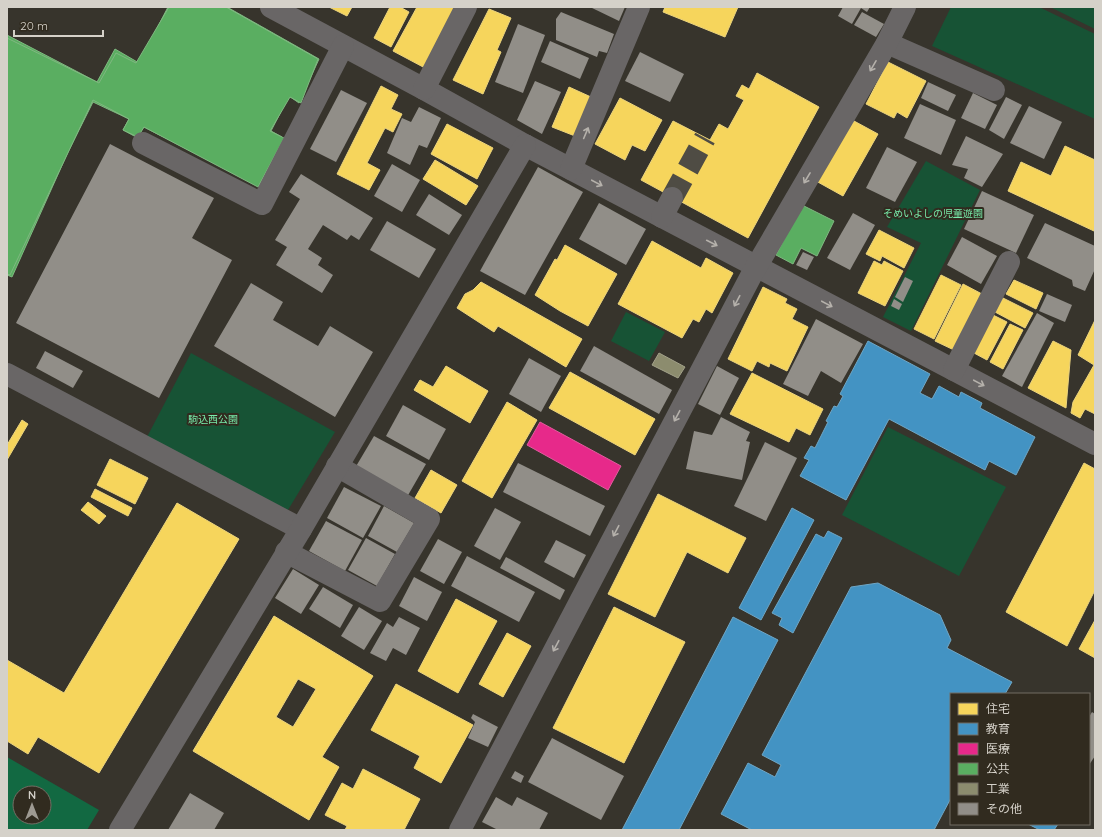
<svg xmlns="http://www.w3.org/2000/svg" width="1102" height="837" font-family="Quicksand,'Noto Sans JP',sans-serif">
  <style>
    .green { fill: #175335 }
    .forest { fill: #126942; fill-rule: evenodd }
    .homes { fill: #f6d55c; stroke: #ecd47d; fill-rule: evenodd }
    .schools { fill: #4393c3; stroke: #6fa6c5 }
    .health { fill: #e7298a; stroke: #e25b9d }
    .public { fill: #5aae61; stroke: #7fb880 }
    .industry { fill: #8c8c6e; stroke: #a2a189 }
    .building { fill: #918e88 }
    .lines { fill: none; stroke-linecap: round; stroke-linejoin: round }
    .minor-tunnel { stroke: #4f4c44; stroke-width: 22; stroke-dasharray: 22 11; stroke-linecap: butt }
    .minor { stroke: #696666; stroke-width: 22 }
    .oneway { stroke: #b5b1ab }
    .labels { text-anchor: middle; stroke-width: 4; stroke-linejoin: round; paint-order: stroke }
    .park-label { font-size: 10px; fill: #78ecab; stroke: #312b1f }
  </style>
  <rect width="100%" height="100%" fill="#37342c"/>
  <g class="green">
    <path d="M951 7H1039L1095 34V119L932 46Z"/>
    <path d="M1050 7H1095V29Z"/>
    <path d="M926 161 980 190 911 331 883 317 921 243 887 227Z"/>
    <path d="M626 312 665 332 649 361 611 341Z"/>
    <path d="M191 353 335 432 288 510 147 437Z"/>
    <path d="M888 427 1006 487 959 576 842 515Z"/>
  </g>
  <path class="forest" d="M7 757 99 810 87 830H7ZM20 793H44V817H20Z"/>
  <g class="homes">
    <path d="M329 7H352L347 16Z"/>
    <path d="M390 7H400L409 12 391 47 374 38Z"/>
    <path d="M417 7H458L425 68 393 51Z"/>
    <path d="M665 7H738L725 37 663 12Z"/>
    <path d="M489 9 511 18 497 50 501 52 483 94 453 80Z"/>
    <path d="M888 62 926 81 907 118 897 112 894 118 866 104Z"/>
    <path d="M757 73 819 107 748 238 641 180 673 121 710 140 719 124 728 129 744 100 736 96 742 85 749 89Z"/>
    <path d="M381 86 398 95 391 109 402 114 393 132 385 128 367 163 380 170 369 190 337 174Z"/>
    <path d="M569 87 591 97 575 136 552 127Z"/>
    <path d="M620 98 662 120 645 151 632 145 625 160 595 144Z"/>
    <path d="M854 121 878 134 843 196 816 181Z"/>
    <path d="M447 124 493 148 477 179 431 154Z"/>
    <path d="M1065 146 1095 160V229L1094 231 1008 191 1021 162 1051 176Z"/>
    <path d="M435 160 478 186 466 205 423 179Z"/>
    <path d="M879 230 914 248 904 268 882 256 880 261 866 254Z"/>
    <path d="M652 241 701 268 706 258 733 273 712 313 706 309 699 322 693 319 682 338 618 304Z"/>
    <path d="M565 245 617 274 588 326 560 311 535 295 555 259 557 260Z"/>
    <path d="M874 261 882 265 884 261 903 271 885 306 858 293Z"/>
    <path d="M941 275 961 285 934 339 914 329Z"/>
    <path d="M1014 280 1043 293 1036 309 1006 294Z"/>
    <path d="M481 282 582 339 566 367 498 326 494 332 457 308 465 294 473 290Z"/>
    <path d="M963 284 982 294 954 350 935 341Z"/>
    <path d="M763 287 787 299 785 303 797 309 792 319 808 327 787 371 770 363 769 367 757 361 752 371 728 359Z"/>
    <path d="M1003 298 1033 313 1025 328 995 312Z"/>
    <path d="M993 315 1007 322 987 360 974 353Z"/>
    <path d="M1095 320V414L1085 409 1080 418 1071 413 1073 402 1094 365 1078 355Z"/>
    <path d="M1010 324 1023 330 1003 369 990 362Z"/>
    <path d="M1053 341 1071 350 1066 408 1028 388Z"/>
    <path d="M446 366 488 391 470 423 414 390 420 380 433 387Z"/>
    <path d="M570 372 655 419 635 455 549 408Z"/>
    <path d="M752 373 823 409 810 435 796 428 789 442 730 414Z"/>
    <path d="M507 402 537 420 492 498 462 481Z"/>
    <path d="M22 420 28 424 7 460V445Z"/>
    <path d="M110 459 148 478 135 504 97 485Z"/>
    <path d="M1084 463 1095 469V590L1067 646 1006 612Z"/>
    <path d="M431 470 457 485 441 513 415 498Z"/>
    <path d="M95 489 132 508 128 516 91 497Z"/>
    <path d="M658 494 746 538 728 573 687 552 655 617 608 594Z"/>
    <path d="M88 502 106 516 99 524 81 510Z"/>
    <path d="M177 503 239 539 99 773 38 737 28 754 7 741V660L64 693Z"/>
    <path d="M456 599 497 621 458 693 418 671Z"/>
    <path d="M614 607 685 642 624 763 553 728Z"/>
    <path d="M274 616 373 676 322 757 339 767 309 820 193 751ZM298 679 316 689 293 727 276 717Z"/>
    <path d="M1095 620V658L1079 649Z"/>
    <path d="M507 633 531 646 503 697 479 684Z"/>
    <path d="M396 684 473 725 441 783 414 768 420 756 371 730Z"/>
    <path d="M363 769 420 799 404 830H345L347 826 325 815 342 783 353 789Z"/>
  </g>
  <g class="schools">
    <path d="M868 341 930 374 920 393 932 399 939 386 959 397 961 392 982 403 980 408 1035 437 1016 475 989 461 985 470 889 419 846 500 800 476 809 460 804 458 811 446 815 448 828 422 826 421 834 406 837 407 843 396 840 394Z"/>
    <path d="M792 508 814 520 761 620 739 608Z"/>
    <path d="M828 531 842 538 793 633 779 625 782 618 772 613 816 534 824 538Z"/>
    <path d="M878 583 940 615 951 640 947 648 1012 682 1005 694H951V798L934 830H752L721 814 748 763 775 777 781 765 762 755 851 587Z"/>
    <path d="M733 617 778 640 679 830H622Z"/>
    <path d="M1028 824H1058L1054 830H1040Z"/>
  </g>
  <path class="health" d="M540 422 621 466 608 490 527 445Z"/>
  <g class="public">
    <path d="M168 7H227L319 59 299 103 289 96 271 131 282 137 259 186 144 127 136 137 123 130 129 119 93 102 68 152 12 277 7 275V35L97 82 115 49 139 63Z"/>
    <path d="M169 7H226L318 59 301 103 290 97 270 131 284 138 258 187 144 127 138 137 123 130 129 119 93 100 10 275 7 274V38L99 83 116 53 136 63Z"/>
    <path d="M802 205 834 221 817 256 801 248 793 264 776 255Z"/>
  </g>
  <path class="industry" d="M659 353 685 367 678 378 652 365Z"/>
  <g class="building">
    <path d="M590 7H625L619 21Z"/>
    <path d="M843 7H870L867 12 861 8 852 24 838 16Z"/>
    <path d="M561 12 614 34 607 53 599 51 597 57 556 40V19Z"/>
    <path d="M862 12 884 24 876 37 854 25Z"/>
    <path d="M518 24 545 35 523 93 495 82Z"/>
    <path d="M550 41 589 58 580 79 541 62Z"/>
    <path d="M640 52 684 74 670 102 625 81Z"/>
    <path d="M535 81 561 92 542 134 517 120Z"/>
    <path d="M928 82 956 95 948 111 921 98Z"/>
    <path d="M341 90 367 103 336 162 310 149Z"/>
    <path d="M973 93 997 105 985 129 961 118Z"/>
    <path d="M1006 97 1022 105 1004 139 989 130Z"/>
    <path d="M920 104 956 120 941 155 904 138Z"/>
    <path d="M1029 106 1062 122 1044 159 1010 143Z"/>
    <path d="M419 107 441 118 427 148 419 145 410 165 387 153 402 118 411 122Z"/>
    <path d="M966 136 1003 154 982 187 964 178 968 169 952 165Z"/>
    <path d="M110 144 214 198 192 238 232 260 159 398 16 323Z"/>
    <path d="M887 147 917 162 895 202 866 188Z"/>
    <path d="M392 164 420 180 402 212 374 196Z"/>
    <path d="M538 167 583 192 525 295 480 271Z"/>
    <path d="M301 174 373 218 359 240 351 235 347 240 323 225 308 249 322 258 318 265 333 275 322 293 276 265 287 247 275 240 300 199 289 192Z"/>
    <path d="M982 191 1034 215 1016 253 964 229Z"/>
    <path d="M429 194 462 215 449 235 416 215Z"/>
    <path d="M599 203 646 229 626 265 579 239Z"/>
    <path d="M853 213 875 225 850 270 827 258Z"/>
    <path d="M387 221 436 249 419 278 370 250Z"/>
    <path d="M1045 223 1095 246V269L1085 291 1073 286 1072 280 1027 258Z"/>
    <path d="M962 237 997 256 981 284 947 265Z"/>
    <path d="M803 252 814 257 807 270 796 265Z"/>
    <path d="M905 277 913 281 903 302 895 297Z"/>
    <path d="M251 283 283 302 273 320 318 346 330 326 373 352 335 417 214 346Z"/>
    <path d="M1047 294 1072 305 1065 322 1039 311Z"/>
    <path d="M894 299 902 304 899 310 891 306Z"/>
    <path d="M1037 313 1054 323 1022 387 1002 376Z"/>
    <path d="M816 319 863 344 841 383 821 371 808 396 783 384Z"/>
    <path d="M594 346 672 390 659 414 580 371Z"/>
    <path d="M45 351 83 371 73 388 36 368Z"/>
    <path d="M529 358 561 376 541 412 509 394Z"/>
    <path d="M717 366 739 378 720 415 698 404Z"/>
    <path d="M403 405 446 429 429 460 386 436Z"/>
    <path d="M721 417 750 432 746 441 750 442 742 480 686 469 694 431 712 435Z"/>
    <path d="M374 436 426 464 407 497 355 468Z"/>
    <path d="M765 442 797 458 766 521 734 506Z"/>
    <path d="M518 463 605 506 590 536 503 492Z"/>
    <path d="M344 487 381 506 363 538 327 518Z"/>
    <path d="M384 506 414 523 397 552 368 536Z"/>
    <path d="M495 508 521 522 500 560 474 546Z"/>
    <path d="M326 521 362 540 345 571 309 551Z"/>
    <path d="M366 538 395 554 377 586 348 570Z"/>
    <path d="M438 539 462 552 444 584 420 571Z"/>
    <path d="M556 540 586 555 574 578 544 562Z"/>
    <path d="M467 556 535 592 519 622 451 586Z"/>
    <path d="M506 557 565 590 560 600 500 568Z"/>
    <path d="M293 569 319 585 301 614 275 598Z"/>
    <path d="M414 577 442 592 427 621 399 606Z"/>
    <path d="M323 587 353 605 340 628 309 609Z"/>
    <path d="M359 607 382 621 364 650 341 636Z"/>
    <path d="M399 617 420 628 406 655 393 648 386 661 370 653 387 623 393 627Z"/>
    <path d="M1092 712 1095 714V756L1089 765V717Z"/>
    <path d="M473 714 498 727 488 747 468 738 475 722 471 718Z"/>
    <path d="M552 738 624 776 601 820 528 782Z"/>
    <path d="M515 771 524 776 521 783 511 778Z"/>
    <path d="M190 793 224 813 214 830H168Z"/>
    <path d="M496 797 512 806 517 797 548 813 539 830H498L482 822Z"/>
  </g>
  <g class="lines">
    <path class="minor-tunnel" d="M672 198 705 138"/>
    <g class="minor">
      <path d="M271 7 424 89 525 145 1095 444"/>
      <path d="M887 43 994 90"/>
      <path d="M424 89 466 7"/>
      <path d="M143 143 262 204 343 46"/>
      <path d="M571 169 639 7"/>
      <path d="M662 217 672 198"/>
      <path d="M954 370 1009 262"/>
      <path d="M7 374 301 529"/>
      <path d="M286 552 380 601 429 519 337 466"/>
      <path d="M120 830 301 529 525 145"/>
      <path d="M460 830 752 274 887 43 905 7"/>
    </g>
  </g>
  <defs><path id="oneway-shaft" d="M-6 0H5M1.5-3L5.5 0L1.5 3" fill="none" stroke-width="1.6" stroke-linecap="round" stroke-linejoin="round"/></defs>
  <g class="oneway">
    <use href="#oneway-shaft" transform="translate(873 66) rotate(120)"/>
    <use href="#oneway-shaft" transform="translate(586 133) rotate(-67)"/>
    <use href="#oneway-shaft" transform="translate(807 178) rotate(121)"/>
    <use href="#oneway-shaft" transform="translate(597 183) rotate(28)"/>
    <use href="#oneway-shaft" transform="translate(712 243) rotate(27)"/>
    <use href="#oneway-shaft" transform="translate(737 301) rotate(118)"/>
    <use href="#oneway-shaft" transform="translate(827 304) rotate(28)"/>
    <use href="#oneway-shaft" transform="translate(979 383) rotate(28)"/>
    <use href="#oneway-shaft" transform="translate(677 416) rotate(118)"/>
    <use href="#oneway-shaft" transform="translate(616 531) rotate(118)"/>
    <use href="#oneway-shaft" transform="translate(556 646) rotate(118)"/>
  </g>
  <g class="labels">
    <g class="park-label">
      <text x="933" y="217">そめいよしの児童遊園</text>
      <text x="213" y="423">駒込西公園</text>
    </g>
  </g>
  <rect width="1102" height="837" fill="none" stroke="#d5d1c9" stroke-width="16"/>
  <rect x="950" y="693" width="140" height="132" fill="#312b1f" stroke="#736d63"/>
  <rect x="958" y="703" width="20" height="12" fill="#f6d55c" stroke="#736d63"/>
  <text x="986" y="713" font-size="12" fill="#d5d1c9">住宅</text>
  <rect x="958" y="723" width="20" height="12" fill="#4393c3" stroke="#736d63"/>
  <text x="986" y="733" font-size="12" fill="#d5d1c9">教育</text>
  <rect x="958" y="743" width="20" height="12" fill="#e7298a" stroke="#736d63"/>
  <text x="986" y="753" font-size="12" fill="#d5d1c9">医療</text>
  <rect x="958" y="763" width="20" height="12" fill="#5aae61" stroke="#736d63"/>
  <text x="986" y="773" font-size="12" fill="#d5d1c9">公共</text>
  <rect x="958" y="783" width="20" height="12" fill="#8c8c6e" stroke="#736d63"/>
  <text x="986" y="793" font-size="12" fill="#d5d1c9">工業</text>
  <rect x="958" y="803" width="20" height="12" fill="#918e88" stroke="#736d63"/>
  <text x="986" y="813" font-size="12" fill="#d5d1c9">その他</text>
  <g transform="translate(32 805)"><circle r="19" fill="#312b1f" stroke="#736d63"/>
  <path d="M0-3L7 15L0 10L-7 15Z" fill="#9e9a92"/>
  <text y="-6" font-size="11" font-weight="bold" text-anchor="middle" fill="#d5d1c9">N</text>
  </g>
  <path d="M14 30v6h89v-6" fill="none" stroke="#d5d1c9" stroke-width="2"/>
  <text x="20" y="30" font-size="12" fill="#d5d1c9" stroke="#312b1f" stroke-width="3" paint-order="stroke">20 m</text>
</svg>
